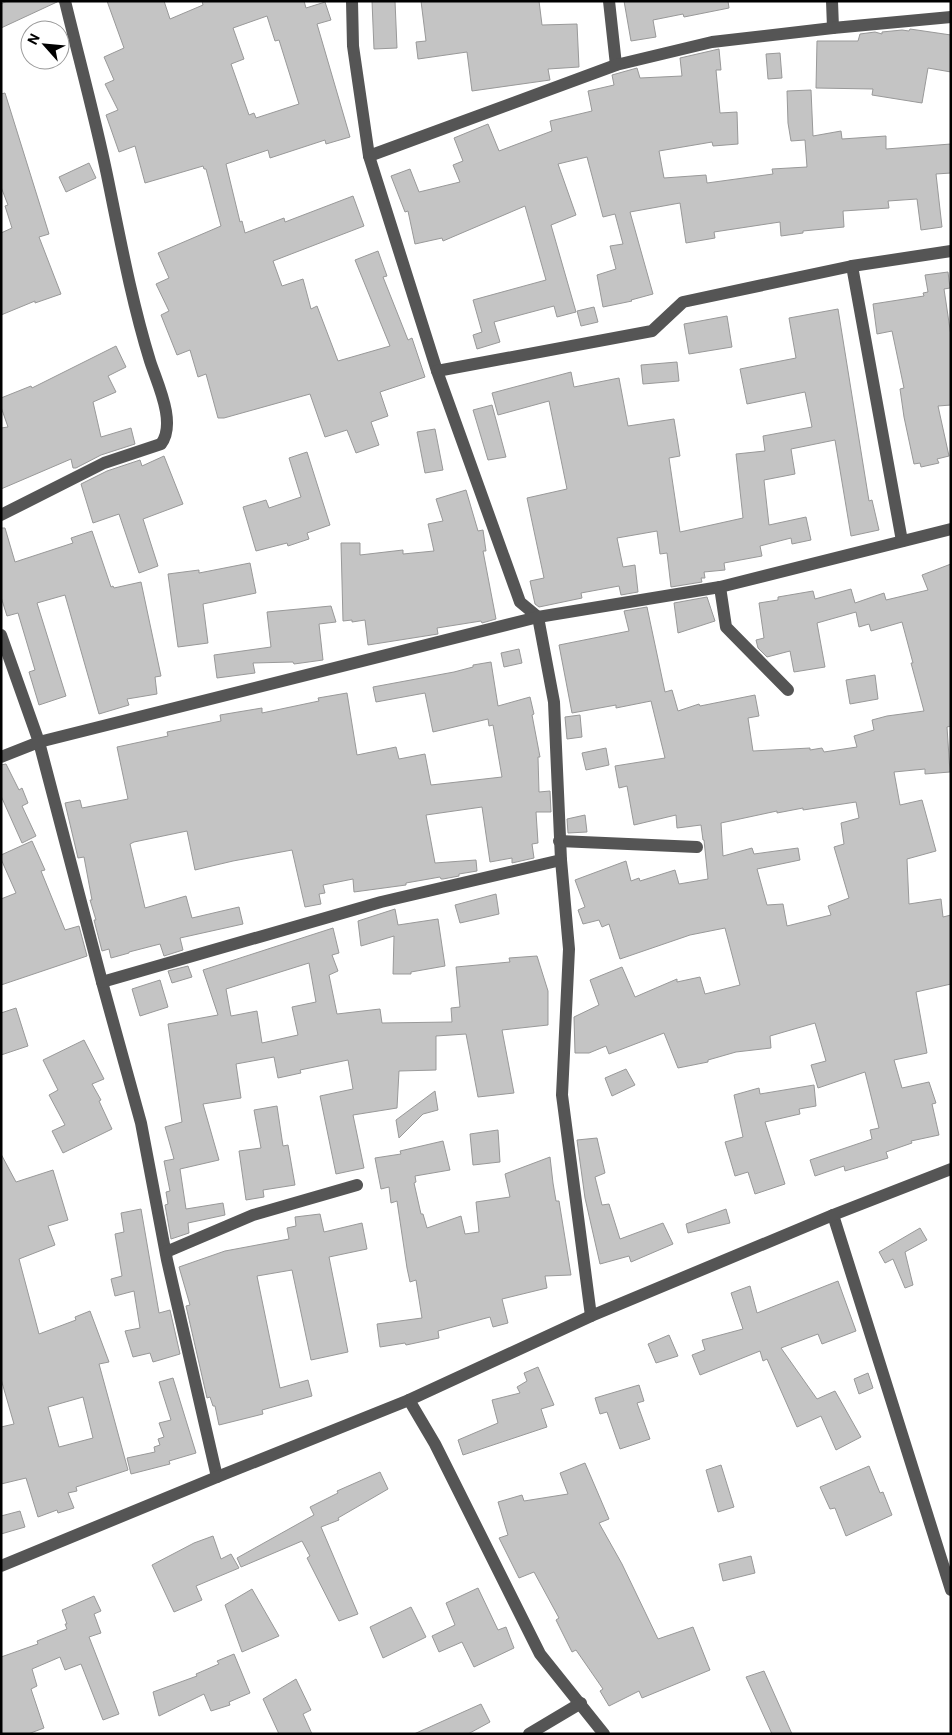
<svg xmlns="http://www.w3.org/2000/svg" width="952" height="1735" font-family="Roboto,sans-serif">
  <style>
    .building { fill: #c4c4c4; stroke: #999; fill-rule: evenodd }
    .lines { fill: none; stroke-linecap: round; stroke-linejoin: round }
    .minor { stroke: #555; stroke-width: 12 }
  </style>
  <rect width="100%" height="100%" fill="#fff"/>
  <g class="building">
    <path d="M7 1H57V2L1 28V4Z"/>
    <path d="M107 1H164L170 19 203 5 202 1H304L306 8 325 2 331 20 317 24 350 137 326 144 325 140 270 158 268 150 226 164 240 222 242 221 245 233 284 218 285 222 353 196 364 226 273 261 282 286 303 279 311 309 317 306 338 361 390 346 355 260 378 251 387 276 383 277 408 340 412 338 425 377 380 392 388 416 371 422 379 445 356 453 347 430 325 437 310 394 224 418H218L206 374 198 377 190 350 177 355 161 315 169 311 156 284 169 278 158 253 221 226 206 169H204L203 166 145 183 135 146 119 152 106 115 118 110 105 84 114 80 104 57 124 48ZM267 16 275 41 279 40 299 104 256 118 254 113 249 115 231 64 244 59 233 28Z"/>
    <path d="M372 1H395L397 48 374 49Z"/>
    <path d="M421 1H539L542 25 577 24 579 67 548 69 550 80 472 91 467 52 418 59 416 42 426 41Z"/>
    <path d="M624 1H728L729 8 684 17 683 14 653 20 656 37 631 41Z"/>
    <path d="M910 29 951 35V72L928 68 922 103 872 95 873 89 816 88 817 41H858L860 34 875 32 882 34V32L902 30 909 31Z"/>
    <path d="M719 49 721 70H716L720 113 737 112 738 144 713 146 712 142 659 151 664 178 706 175 707 183 773 174 772 169 807 167 805 140 791 141 788 123 787 91 811 90 813 136 841 131 842 139 886 136V149L951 144V173L936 174 942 227 921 230 917 199 888 201 889 208 843 211 844 227 803 231V233L781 236 780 222 714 232 715 238 686 243 680 203 630 212 653 294 631 300 632 301 603 307 597 275 616 269 610 246 623 244 615 214 603 217 587 157 558 164 576 215 551 225 576 312 557 317 554 306 494 322 500 342 477 349 473 335 482 332 473 300 546 280 525 206 443 241 442 238 415 244 408 211 405 212 391 176 410 169 419 192 460 182 453 165 463 161 454 138 488 124 499 151 552 131 550 121 592 111 588 91 614 85 612 75 637 68 640 78 682 76 680 58Z"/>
    <path d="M780 53 782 78 768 79 766 54Z"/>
    <path d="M5 93 49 234 39 237 61 294 35 303V301L1 315V233L12 228 5 206 8 205 1 187V94Z"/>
    <path d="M89 163 96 178 66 192 59 177Z"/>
    <path d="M948 272 950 288 944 289 951 336V405L938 406 949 456 937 459 939 463 921 467 920 463 914 464 904 417 900 389 904 388 892 331 877 334 873 304 924 296 923 293 928 292 925 275Z"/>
    <path d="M594 307 598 322 581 326 577 311Z"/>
    <path d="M838 309 869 501 872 500 879 530 851 536 835 440 791 449 795 474 764 480 769 525 806 517 811 540 792 544 791 538 760 546 762 556 724 563 725 570 704 572 705 578H701L702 582 671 587 667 553 660 554 657 531 617 538 623 567 635 565 638 592 621 595 619 586 581 593 582 598 539 607 535 604 530 581 544 578 527 498 567 489 549 401 498 415 492 393 571 372 574 387 619 378 628 426 674 419 680 456 669 458 680 532 743 518 736 454 765 451 763 436 812 427 805 392 747 404 740 369 796 358 789 318Z"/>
    <path d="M727 316 732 347 689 354 684 324Z"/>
    <path d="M116 346 126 367 108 376 116 392 93 402 101 437 131 428 135 444 101 455 76 468H73L71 459 1 489V428L8 427 1 407V398L31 386 32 388Z"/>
    <path d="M677 362 679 381 643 384 641 365Z"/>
    <path d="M492 405 506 457 488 460 473 410Z"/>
    <path d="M435 429 443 470 425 473 417 432Z"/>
    <path d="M307 452 330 525 307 533 309 539 288 546 287 543 256 551 243 507 266 500 269 508 301 497 289 458Z"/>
    <path d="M164 456 183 504 143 519 158 566 139 573 119 514 93 523 81 484 107 471 140 460 142 466Z"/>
    <path d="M466 490 478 531 483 530 486 551H483L496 619 482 623 481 621 437 628 438 634 368 645 365 620 352 622V620L343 621 341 543H360V555L403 550V554L434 551 428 524 443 521 436 499Z"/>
    <path d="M1 528H5L15 562 73 543 71 538 92 531 111 587 113 586 114 588 141 582 161 676 155 677 157 694 127 699 129 705 99 714 65 595 37 603 66 696 39 705 29 672 35 670 18 613 7 616 1 597Z"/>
    <path d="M250 563 256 593 203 604 208 643 178 647 168 574 199 570V573Z"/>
    <path d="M951 564V726L947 727 950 772 925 774V769L894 772 900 805 922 800 936 851 907 859 909 904 941 899 943 917 951 915V984L916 992 927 1053 894 1060 902 1088 929 1082 936 1103 932 1104 939 1135 911 1141 912 1143 886 1152 888 1158 845 1171 844 1166 815 1176 810 1160 872 1139 870 1130 879 1128 865 1072 818 1088 811 1065 826 1061 815 1023 770 1036 771 1048 736 1052 708 1060V1062L678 1068 664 1033 609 1054 606 1046 589 1053H575L574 1017 599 1005 590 980 622 967 635 997 677 979V982L700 977 705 994 740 985 725 928 690 935 620 959 609 924 602 927 599 920 583 924 578 910 585 907 575 880 626 861 631 881 639 878 640 881 675 870 679 884 708 879 704 840H703L701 825 677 828 676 815 634 825 627 786 619 788 615 766 665 758 651 701 616 708V705L572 713 559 645 629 631 624 611 647 607 665 692 672 690 678 711 699 704 700 706 755 695 759 716 748 718 753 751 810 748V750L822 748 824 752 857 747 854 736 874 730 872 720 887 716 924 711 911 663H913L902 622 871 631 869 624 859 627 856 612 817 623 825 667 794 672 790 651 767 657 758 648 756 640 764 638 759 603 778 600V597L813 591 815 599 851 589 855 603 884 593 886 600 928 590 922 575ZM856 802 859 818 841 823 844 844 834 847 849 898 828 906 831 915 787 926 783 904 767 905 757 869 800 860 798 848 754 854 752 848 723 856 721 823 777 811V813L803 808V810Z"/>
    <path d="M707 597 715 621 678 633 674 603Z"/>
    <path d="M331 606 336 622 319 624 323 660 294 664 293 662 253 663 255 673 217 678 214 655 271 647 267 612Z"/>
    <path d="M519 649 522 663 504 667 501 653Z"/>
    <path d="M491 662 498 706 530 697 534 714 532 715 540 757H538L539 792 550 791 551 812H536L538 843 532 844 534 858 512 863V858L490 862 482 807 426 815 435 863 476 860 477 871 459 874V876L443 879H441L440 877 406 883V885L354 892 353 879 323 885 325 893 319 894 321 904 305 907 292 850 233 861 195 870 187 831 134 842 130 844 145 908 186 896 192 918 239 907 243 924 180 938 183 950 164 956 160 944 129 952V953L111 958 109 949 102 951 94 920H96L90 900H92L84 857 78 858 65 803 80 800 82 808 128 799 117 747 168 736 167 732 221 721 220 715 262 708V713L319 701 318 698 347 693 357 755 396 747 399 759 425 754 431 785 502 777 493 725 489 726 488 719 433 732 425 693 376 702 373 687 454 672 473 667V665Z"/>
    <path d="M875 675 878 699 850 704 846 680Z"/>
    <path d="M580 715 582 737 567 739 565 717Z"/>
    <path d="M606 748 609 765 586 770 582 753Z"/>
    <path d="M6 764 19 790 22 788 28 803 22 806 36 836 22 843 1 796V765Z"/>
    <path d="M585 815 587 832 568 833 567 819Z"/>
    <path d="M32 841 45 870 41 871 65 930 79 926 87 956 1 985V899L16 893 1 859V855Z"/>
    <path d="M496 894 499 914 460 923 455 905Z"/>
    <path d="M395 909 398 925 438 919 445 966 411 972V974H393L394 936 361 946 358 921Z"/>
    <path d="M333 928 339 953 332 955 338 971 329 975 337 1014 380 1009 382 1023 452 1022 451 1008 460 1007 456 967 510 962 509 958 537 956 548 991V1025L502 1030 514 1093 478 1097 466 1034 436 1036V1070L399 1071 397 1108 353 1115 364 1168 336 1174 320 1096 353 1089 348 1060 300 1070 301 1073 278 1078 274 1057 236 1064 241 1098 203 1104 219 1160 180 1169 186 1209 223 1203 225 1215 188 1223 189 1233 171 1239 165 1205 168 1204 166 1192 170 1191 164 1161 174 1159 165 1127 182 1122 168 1024 218 1015 203 970ZM309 963 316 1002 292 1007 298 1035 262 1043 257 1011 231 1016 226 989Z"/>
    <path d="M188 966 192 977 172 983 168 971Z"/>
    <path d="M160 980 168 1007 140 1016 132 989Z"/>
    <path d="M16 1008 28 1046 1 1055V1013Z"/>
    <path d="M84 1040 104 1079 92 1084 101 1100 99 1101 112 1129 63 1153 52 1131 65 1125 49 1095 58 1090 43 1060Z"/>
    <path d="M626 1069 635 1085 612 1096 605 1078Z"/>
    <path d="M814 1085 816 1106 799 1109 800 1114 765 1122 785 1184 755 1194 748 1172 735 1176 725 1142 743 1137 734 1095 759 1088 760 1094Z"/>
    <path d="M435 1091 438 1110 423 1114 399 1138 396 1120Z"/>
    <path d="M277 1106 283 1146 288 1145 295 1185 263 1190 264 1197 246 1200 239 1151 261 1148 254 1110Z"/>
    <path d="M498 1130 500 1162 473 1165 470 1134Z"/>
    <path d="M597 1138 605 1173 595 1177 602 1205 609 1204 620 1239 663 1223 673 1244 631 1262 629 1256 600 1264 585 1198 577 1140Z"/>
    <path d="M443 1141 450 1170 415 1176 416 1182 414 1183 421 1214H423L427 1228 461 1216 465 1234 479 1232 476 1202 510 1197 505 1174 550 1157 553 1183 556 1201H559L571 1275 545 1276 547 1288 502 1299 508 1323 493 1327 490 1317 438 1331 439 1338 406 1345 405 1343 380 1347 377 1324 422 1318 416 1280 410 1282 407 1268 397 1201 391 1203 389 1187 381 1189 375 1158 401 1154 400 1151Z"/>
    <path d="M1 1154 16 1182 53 1170 68 1220 48 1226 55 1245 19 1259 39 1334 76 1320 75 1317 90 1311 109 1362 99 1364 128 1470 76 1487 77 1491 68 1493 74 1508 58 1513 57 1510 38 1517 26 1478 1 1484V1427L14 1424 1 1379ZM83 1397 93 1438 59 1447 48 1407Z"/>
    <path d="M141 1209 159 1313 170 1310 180 1354 153 1362 150 1353 133 1357 125 1331 140 1328 134 1291 115 1296 111 1279 122 1276 115 1234 124 1232 121 1213Z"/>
    <path d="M726 1209 730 1223 688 1233 686 1224Z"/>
    <path d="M320 1214 324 1232 362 1223 367 1249 329 1257 348 1352 311 1360 292 1270 257 1276 280 1388 308 1380 312 1396 262 1410 263 1414 219 1425 215 1406H213L210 1397 207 1398 186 1306 190 1305 179 1267 225 1251 289 1239 287 1228 296 1226 295 1217Z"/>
    <path d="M920 1228 927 1240 905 1252 913 1285 905 1288 893 1259 885 1263 879 1252Z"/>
    <path d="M838 1281 856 1331 822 1344 818 1334 781 1348 817 1399 835 1391 861 1437 836 1450 821 1416 797 1427 767 1359 763 1361 760 1351 700 1375 692 1355 705 1350 702 1340 743 1329 731 1293 750 1286 757 1313Z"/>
    <path d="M669 1335 678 1356 656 1363 648 1344Z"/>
    <path d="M538 1367 554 1405 541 1409 547 1427 463 1455 458 1440 498 1423 492 1400 520 1393 517 1387 527 1381 524 1373Z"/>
    <path d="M868 1373 873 1388 859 1394 854 1379Z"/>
    <path d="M173 1378 196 1453 169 1461 170 1464 131 1474 127 1458 155 1452 154 1447 160 1445 158 1439 164 1437 159 1423 171 1420 159 1382Z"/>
    <path d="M639 1385 644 1401 637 1403 650 1439 620 1449 607 1412 600 1414 595 1398Z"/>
    <path d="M585 1463 609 1519 599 1523 622 1564 658 1639 693 1627 710 1670 642 1698 639 1691 609 1706 600 1691 603 1689 576 1650 572 1652 556 1620 559 1618 534 1572 519 1578 499 1538 508 1535 498 1502 522 1495 524 1501 568 1494 560 1473Z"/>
    <path d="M721 1465 734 1507 718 1512 706 1470Z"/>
    <path d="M869 1466 880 1493 883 1492 892 1515 846 1536 835 1508 830 1509 820 1487Z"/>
    <path d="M380 1472 388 1489 338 1518 339 1520 321 1527 358 1614 339 1621 307 1558 310 1556 302 1541 241 1567 237 1558 314 1515 310 1507 338 1493 337 1491Z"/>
    <path d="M20 1511 25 1527 1 1534V1516Z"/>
    <path d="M213 1536 221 1559 231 1554 239 1568 196 1586 202 1600 174 1612 152 1565 194 1543Z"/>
    <path d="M751 1556 755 1573 723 1581 719 1564Z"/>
    <path d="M478 1588 498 1630 506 1627 514 1648 474 1667 462 1642 439 1652 432 1636 455 1625 446 1603Z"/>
    <path d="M252 1589 279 1636 242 1652 225 1605Z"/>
    <path d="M94 1596 101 1611 94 1614 101 1633 89 1637 119 1714 103 1720 81 1664 65 1670 60 1657 32 1669 37 1686 31 1689 44 1728 28 1734H1V1657L38 1644 37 1641 67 1629 65 1624H67L62 1610Z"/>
    <path d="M411 1607 426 1637 383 1658 370 1627Z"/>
    <path d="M234 1654 250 1693 229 1702 230 1705 211 1711 204 1694 159 1716 153 1692 197 1676 196 1674 219 1664 217 1661Z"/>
    <path d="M764 1671 792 1734H772L746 1677Z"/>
    <path d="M296 1679 311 1710 303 1714 312 1734H279L263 1699Z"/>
    <path d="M481 1704 490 1722 468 1734H414Z"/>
  </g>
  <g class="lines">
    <g class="minor">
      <path d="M352 1 353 46 369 156 437 371 520 602 538 617 554 702 561 860 569 949 562 1095 591 1316"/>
      <path d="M609 1 616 65"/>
      <path d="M832 1 833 28"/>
      <path d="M369 156 616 65 712 42 833 28 951 17"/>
      <path d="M852 266 902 541"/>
      <path d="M437 371 652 331 683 302 852 266 951 251"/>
      <path d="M1 515 104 463 161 444C177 423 157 383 150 361 131 299 120 238 107 175 95 117 79 59 65 1"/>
      <path d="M720 587 726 627 788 690"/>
      <path d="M1 635 39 742 102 982 141 1123 167 1260 217 1477"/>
      <path d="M1 757 39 742 538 617 720 587 951 529"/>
      <path d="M559 841 697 847"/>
      <path d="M102 982 381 902 561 860"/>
      <path d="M833 1215 951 1590"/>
      <path d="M166 1252 253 1215 357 1185"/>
      <path d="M409 1400 435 1444 540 1654 604 1734"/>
      <path d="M1 1566 217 1477 409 1400 591 1316 833 1215 951 1169"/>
      <path d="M529 1734 581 1703"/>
    </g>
  </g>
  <rect width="952" height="1735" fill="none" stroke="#000000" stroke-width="5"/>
  <g transform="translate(45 45) rotate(297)"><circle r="24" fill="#ffffff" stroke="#999999"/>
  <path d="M0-4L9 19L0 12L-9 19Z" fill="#000000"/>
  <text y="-8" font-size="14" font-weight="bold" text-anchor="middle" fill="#000000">N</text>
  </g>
</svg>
